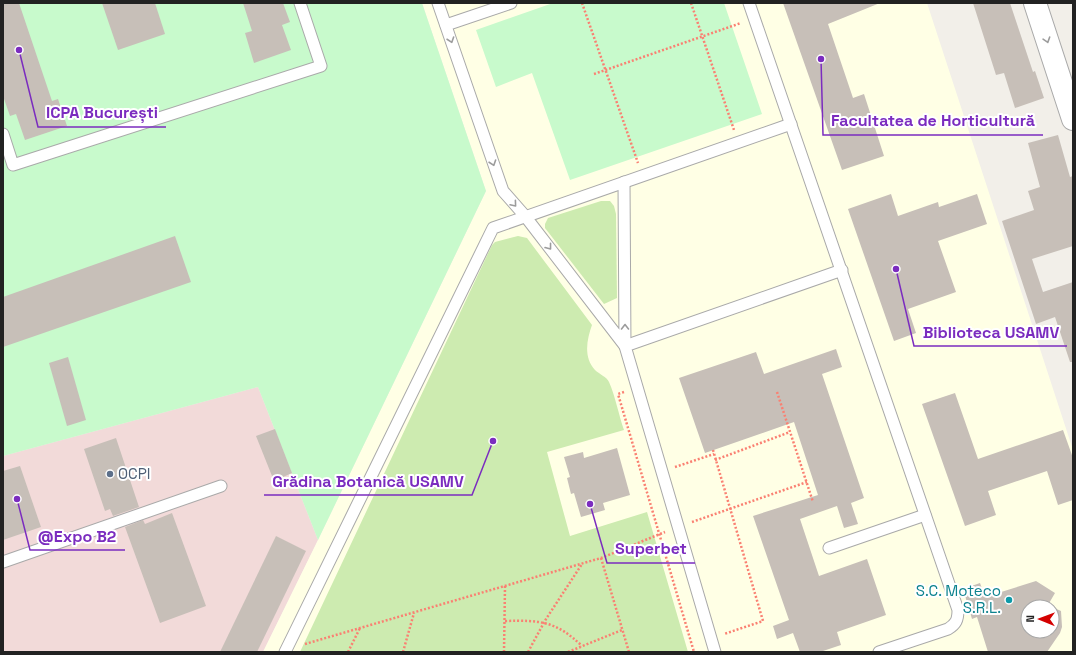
<svg xmlns="http://www.w3.org/2000/svg" width="1076" height="655" font-family="'Space Grotesk',sans-serif">
  <style>
    .commercial { fill: #f2dad9 }
    .education { fill: #ffffe5; fill-rule: evenodd }
    .grass { fill: #cdebb0 }
    .park { fill: #c8facc }
    .building { fill: #c7bfb8 }
    .lines { fill: none; stroke-linecap: round; stroke-linejoin: round }
    .lane-casing { stroke: #a9a9a9; stroke-width: 13 }
    .street-casing { stroke: #a9a9a9; stroke-width: 24 }
    .path { stroke: #fa8072; stroke-width: 2.5; stroke-dasharray: 2 2; stroke-linecap: butt }
    .lane { stroke: #fff; stroke-width: 11 }
    .street { stroke: #fff; stroke-width: 22 }
    .oneway { stroke: #9c9c9c }
    .service-dot { fill: #5c6f8a; stroke: #fff; stroke-width: 1.5 }
    .culture-dot { fill: #0f9aa8; stroke: #fff; stroke-width: 1.5 }
    .labels { text-anchor: middle; stroke-width: 4; stroke-linejoin: round; paint-order: stroke }
    .service-label { font-size: 15px; fill: #4e5e75; stroke: #fff; text-anchor: start }
    .culture-label { font-size: 15px; fill: #0d838f; stroke: #fff; text-anchor: end }
    .leader { fill: none; stroke: #7b2cbf; stroke-width: 1.5 }
    .callout-dot { fill: #7b2cbf; stroke: #fff; stroke-width: 1.5 }
    .callout-label { font-size: 16px; text-anchor: middle; font-weight: bold; fill: #7b2cbf; stroke: #fff; stroke-width: 4; stroke-linejoin: round; paint-order: stroke }
  </style>
  <rect width="100%" height="100%" fill="#f2efe9"/>
  <path class="commercial" d="M258 387 318 540 263 652H3V456Z"/>
  <path class="education" d="M422 3H927L1073 450V652H263L318 540 486 191ZM1028 607H1052V631H1028Z"/>
  <g class="grass">
    <path d="M601 201H610L614 206 616 214 617 298 604 304 545 228V224L548 218Z"/>
    <path d="M518 236 527 238 592 325C587 339 583 357 595 370 599 374 607 377 609 382 615 395 619 416 624 430L547 452 570 536 647 512 688 652H300L492 245 495 242Z"/>
  </g>
  <g class="park">
    <path d="M3 3H422L486 191 318 540 258 387 3 456Z"/>
    <path d="M553 3H724L762 114 570 180 532 73 496 87 476 30Z"/>
  </g>
  <g class="building">
    <path d="M3 3H19L52 101 58 99 67 126 25 140 16 114 10 116 3 96Z"/>
    <path d="M102 3H155L165 34 118 50Z"/>
    <path d="M243 3H283L290 22 282 25 291 50 254 63 245 33 252 31Z"/>
    <path d="M783 3H880L828 24 853 98 864 94 884 156 842 170Z"/>
    <path d="M973 3H1010L1033 72 1035 71 1044 98 1015 108 1004 73 996 75Z"/>
    <path d="M1058 135 1070 177 1073 176V246L1032 259 1043 292 1073 282V362H1070L1055 317 1036 324 1002 221 1034 210 1028 191 1040 187 1028 143Z"/>
    <path d="M891 194 898 216 938 202 939 207 977 194 987 224 938 241 956 292 908 309 916 333 894 341 848 209Z"/>
    <path d="M175 236 191 282 3 347V297Z"/>
    <path d="M836 349 842 367 822 374 864 498 851 503 858 524 844 528 837 506 800 519 819 576 867 559 886 615 837 632 841 645 820 652H800L793 633 777 639 773 626 789 620 753 516 818 495 794 422 705 453 679 378 756 352 764 374Z"/>
    <path d="M68 357 86 420 67 426 49 363Z"/>
    <path d="M955 393 978 459 1063 430 1073 458V500L1058 505 1047 471 988 491 996 515 965 526 922 404Z"/>
    <path d="M275 429 292 473 274 481 256 436Z"/>
    <path d="M116 438 139 507 113 516 110 509 105 511 84 449Z"/>
    <path d="M617 448 630 495 603 503 605 510 581 517 574 493 571 494 567 478 570 477 564 457 583 452 584 458Z"/>
    <path d="M20 466 41 527 3 540V471Z"/>
    <path d="M172 513 206 606 160 623 125 527 143 520 145 524Z"/>
    <path d="M276 536 306 551 257 652H220Z"/>
    <path d="M1036 581 1055 593 1048 605 1052 607H1028V631H1052V607L1061 611 1062 627 1060 633 1047 652H988L977 617 972 619 963 589 980 583 985 597Z"/>
  </g>
  <g class="lines">
    <g class="lane-casing">
      <g id="lane">
        <path d="M438 3 503 191 525 216 625 346 624 182"/>
        <path d="M749 3 958 610C958 620 956 624 948 629L879 652"/>
        <path d="M446 25 511 3"/>
        <path d="M3 134 13 165 321 66 300 3"/>
        <path d="M829 548 925 515"/>
        <path d="M3 562 221 486"/>
        <path d="M285 652 493 228 791 124"/>
        <path d="M715 652 625 346 842 270"/>
      </g>
    </g>
    <g class="street-casing">
      <path id="street" d="M1035 3 1073 119"/>
    </g>
    <g class="path">
      <path d="M582 3 638 163"/>
      <path d="M691 3 734 130"/>
      <path d="M594 74 741 23"/>
      <path d="M624 392 618 394 694 652"/>
      <path d="M777 392 813 502"/>
      <path d="M713 450 763 621 724 634"/>
      <path d="M715 460 790 432"/>
      <path d="M675 467 714 454"/>
      <path d="M692 522 807 482"/>
      <path d="M601 558 629 652"/>
      <path d="M505 621C540 620 556 621 582 646"/>
      <path d="M305 644 601 558 665 532"/>
      <path d="M348 652 360 628"/>
      <path d="M403 652 414 613"/>
      <path d="M504 652 505 586"/>
      <path d="M528 652 546 619 582 564"/>
      <path d="M568 652 622 630"/>
    </g>
    <use href="#lane" class="lane"/>
    <use href="#street" class="street"/>
  </g>
  <defs><path id="oneway-chevron" d="M-2-3.5L2.5 0L-2 3.5" fill="none" stroke-width="1.6" stroke-linecap="round" stroke-linejoin="round"/></defs>
  <g class="oneway">
    <use href="#oneway-chevron" transform="translate(451 40) rotate(71)"/>
    <use href="#oneway-chevron" transform="translate(1047 40) rotate(72)"/>
    <use href="#oneway-chevron" transform="translate(493 163) rotate(71)"/>
    <use href="#oneway-chevron" transform="translate(514 204) rotate(50)"/>
    <use href="#oneway-chevron" transform="translate(549 247) rotate(52)"/>
    <use href="#oneway-chevron" transform="translate(625 327) rotate(-90)"/>
  </g>
  <circle class="service-dot" cx="110" cy="474" r="4"/>
  <circle class="culture-dot" cx="1009" cy="600" r="4"/>
  <g class="labels">
    <g class="service-label">
      <text x="118" y="479">OCPI</text>
    </g>
    <g class="culture-label">
      <text x="1001" y="596">S.C. Moteco<tspan x="1001" dy="17">S.R.L.</tspan></text>
    </g>
  </g>
  <path class="leader" d="M19 50L38 127H166M821 59L823 135H1043M896 269L914 346H1067M493 441L472 495H264M17 499L30 550H125M590 504L607 563H695"/>
  <g class="callout-dot">
    <circle cx="19" cy="50" r="4"/>
    <circle cx="821" cy="59" r="4"/>
    <circle cx="896" cy="269" r="4"/>
    <circle cx="493" cy="441" r="4"/>
    <circle cx="17" cy="499" r="4"/>
    <circle cx="590" cy="504" r="4"/>
  </g>
  <g class="callout-label">
    <text x="102" y="118">ICPA București</text>
    <text x="933" y="126">Facultatea de Horticultură</text>
    <text x="991" y="338">Biblioteca USAMV</text>
    <text x="368" y="487">Grădina Botanică USAMV</text>
    <text x="77" y="542">@Expo B2</text>
    <text x="651" y="554">Superbet</text>
  </g>
  <rect width="1076" height="655" fill="none" stroke="#222222" stroke-width="8"/>
  <g transform="translate(1040 619) rotate(271)"><circle r="19" fill="#ffffff" stroke="#a7a7a7"/>
  <path d="M0-3L7 15L0 10L-7 15Z" fill="#d40000"/>
  <text y="-6" font-size="11" font-weight="bold" text-anchor="middle" fill="#222222">N</text>
  </g>
</svg>
